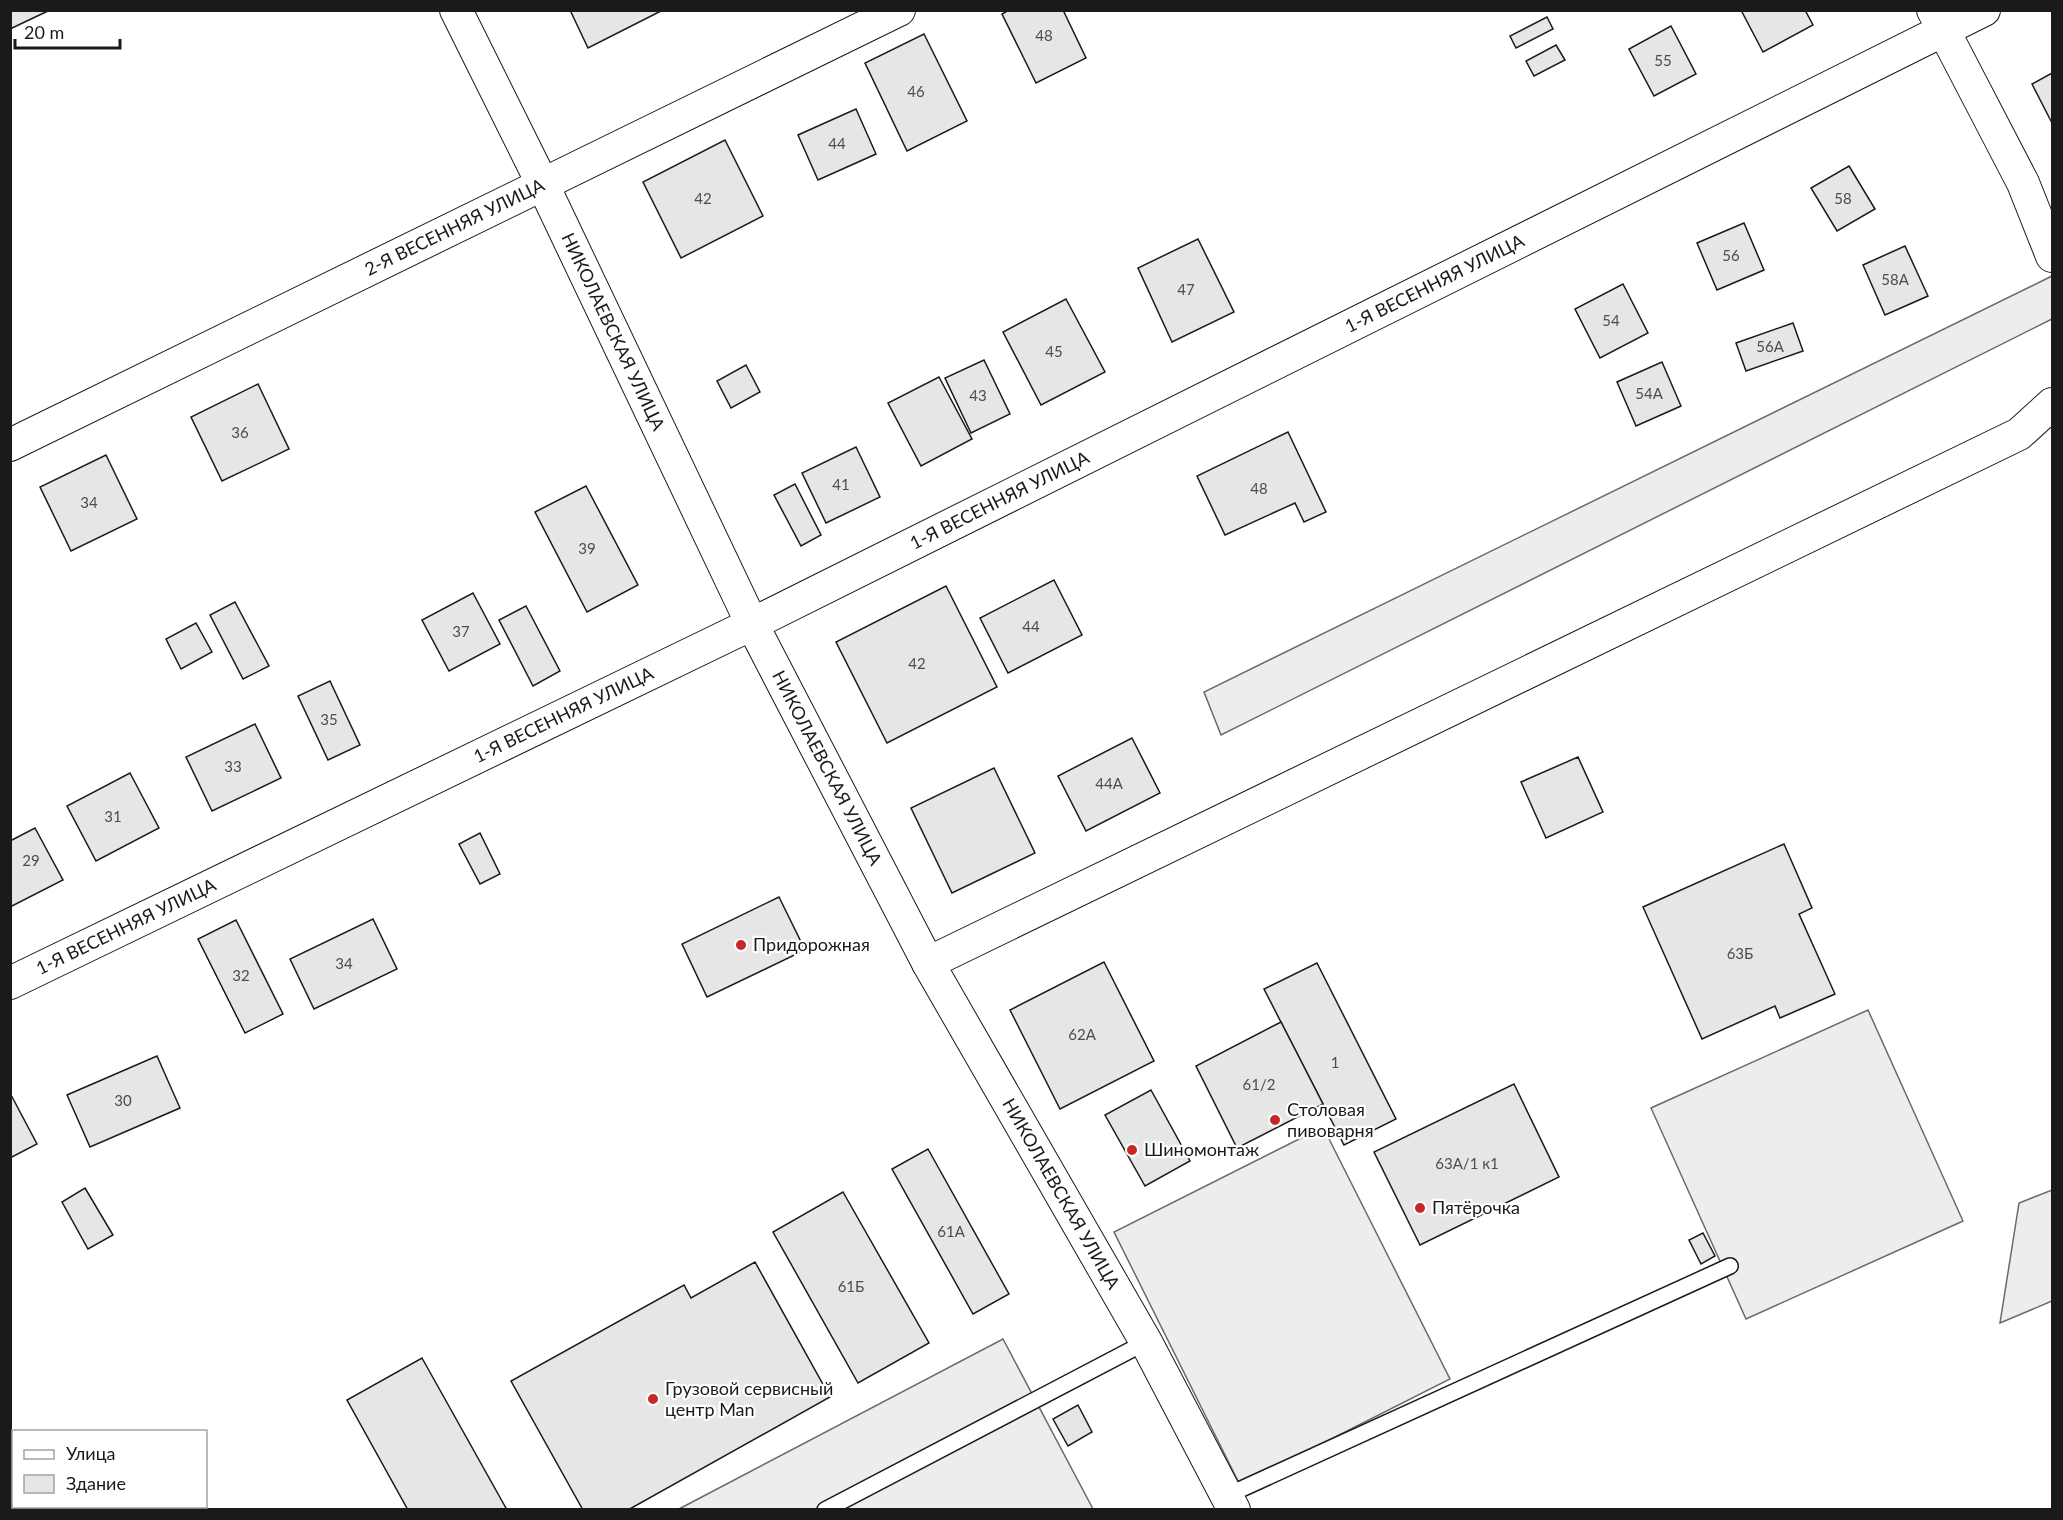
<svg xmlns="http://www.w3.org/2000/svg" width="2063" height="1520" font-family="Lato,sans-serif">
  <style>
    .built { fill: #ededed; stroke: #6a6a6a; stroke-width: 1.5 }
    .building { fill: #e6e6e6; stroke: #1a1a1a; stroke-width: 1.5 }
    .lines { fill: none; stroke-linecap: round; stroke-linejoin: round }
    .service-casing { stroke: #1a1a1a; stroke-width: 18 }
    .minor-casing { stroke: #1a1a1a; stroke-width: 34 }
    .service { stroke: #fff; stroke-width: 15 }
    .minor { stroke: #fff; stroke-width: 32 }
    .poi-dot { fill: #c62828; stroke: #fff; stroke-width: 2 }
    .labels { text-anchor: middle; stroke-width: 4.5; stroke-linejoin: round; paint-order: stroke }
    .number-label { font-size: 15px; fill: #4d4d4d }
    .street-label { font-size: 18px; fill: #1a1a1a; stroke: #fff }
    .poi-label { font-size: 18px; fill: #1a1a1a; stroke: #fff; text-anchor: start }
  </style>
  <rect width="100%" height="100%" fill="#fff"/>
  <g class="built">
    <path d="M2052 276V319L1221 735 1204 692Z"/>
    <path d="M1868 1010 1963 1221 1746 1319 1651 1108Z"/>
    <path d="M1323 1127 1450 1379 1240 1485 1114 1232Z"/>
    <path d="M2052 1190V1301L2000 1323 2019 1203Z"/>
    <path d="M1003 1339 1093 1509 677 1510Z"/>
  </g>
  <g class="building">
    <path d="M10 10H50L10 29Z"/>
    <path d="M570 10H660L661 11 588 48Z"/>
    <path d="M1009 10H1063L1086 58 1036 83 1002 14Z"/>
    <path d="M1741 10H1805L1813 25 1763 52Z"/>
    <path d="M1547 17 1553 29 1516 48 1510 36Z"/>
    <path d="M1671 26 1696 74 1654 96 1629 49Z"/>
    <path d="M924 34 967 121 907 151 865 63Z"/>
    <path d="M1556 45 1565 60 1534 76 1526 61Z"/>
    <path d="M2052 73V123L2032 84Z"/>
    <path d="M856 109 876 154 818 180 798 135Z"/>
    <path d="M725 140 763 216 681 258 643 182Z"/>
    <path d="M1849 166 1875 209 1837 231 1811 188Z"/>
    <path d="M1744 223 1764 270 1717 290 1697 243Z"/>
    <path d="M1198 239 1234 312 1172 342 1138 268Z"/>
    <path d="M1905 246 1928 296 1885 315 1863 265Z"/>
    <path d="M1623 284 1648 333 1600 358 1575 309Z"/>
    <path d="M1066 299 1105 372 1041 405 1003 332Z"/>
    <path d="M1793 323 1803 351 1746 371 1736 343Z"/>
    <path d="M984 360 1010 414 971 433 945 378Z"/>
    <path d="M1662 362 1681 406 1636 426 1617 382Z"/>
    <path d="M746 365 760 392 731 408 717 381Z"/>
    <path d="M939 377 972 439 921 466 888 403Z"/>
    <path d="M258 384 289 449 222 481 191 417Z"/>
    <path d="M1288 432 1326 512 1304 522 1295 503 1225 535 1197 476Z"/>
    <path d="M856 447 880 497 826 523 802 473Z"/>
    <path d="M106 455 137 519 71 551 40 487Z"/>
    <path d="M795 484 821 535 801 546 774 495Z"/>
    <path d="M586 486 638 585 587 612 535 512Z"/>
    <path d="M1054 580 1082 635 1008 673 980 618Z"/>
    <path d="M946 586 997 687 887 743 836 642Z"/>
    <path d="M473 593 500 644 449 671 422 620Z"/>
    <path d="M235 602 269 666 243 679 210 615Z"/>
    <path d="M526 606 560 671 533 686 499 620Z"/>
    <path d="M196 623 212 652 181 669 166 639Z"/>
    <path d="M330 681 360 745 328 760 298 696Z"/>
    <path d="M255 724 281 778 212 811 186 757Z"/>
    <path d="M1132 738 1160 793 1086 831 1058 776Z"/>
    <path d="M1578 757 1603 812 1546 838 1521 782Z"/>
    <path d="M994 768 1035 853 952 893 911 808Z"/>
    <path d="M130 773 159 828 96 861 67 806Z"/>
    <path d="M35 828 63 880 10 907V841Z"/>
    <path d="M480 833 500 874 480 884 459 844Z"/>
    <path d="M1784 844 1812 908 1799 914 1835 994 1780 1018 1775 1006 1702 1039 1643 907Z"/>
    <path d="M779 897 805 950 707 997 682 944Z"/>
    <path d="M373 919 397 969 314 1009 290 959Z"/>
    <path d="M236 920 283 1014 245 1033 198 939Z"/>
    <path d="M1104 962 1154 1061 1060 1109 1010 1010Z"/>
    <path d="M1317 963 1396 1119 1344 1145 1264 989Z"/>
    <path d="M1281 1022 1323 1104 1237 1148 1196 1066Z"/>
    <path d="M157 1056 180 1108 90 1147 67 1095Z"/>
    <path d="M1514 1084 1559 1177 1420 1245 1374 1152Z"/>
    <path d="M1151 1090 1190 1161 1145 1186 1105 1115Z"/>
    <path d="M10 1093 37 1144 10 1158Z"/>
    <path d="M928 1149 1009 1294 973 1314 892 1169Z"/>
    <path d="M85 1188 113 1235 88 1249 62 1202Z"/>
    <path d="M843 1192 929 1343 858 1383 773 1232Z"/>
    <path d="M1703 1233 1715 1256 1701 1264 1689 1240Z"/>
    <path d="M755 1262 830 1397 628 1510H583L511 1381 684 1285 691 1298Z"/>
    <path d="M422 1358 507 1510H408L347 1400Z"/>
    <path d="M1078 1405 1092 1432 1068 1446 1053 1419Z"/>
    <path d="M14 1499V1506H115L117 1510H10V1500Z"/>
  </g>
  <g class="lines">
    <g class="service-casing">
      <g id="service">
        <path d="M1226 1496 1730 1266"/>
        <path d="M825 1510 1146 1342"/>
      </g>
    </g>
    <g class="minor-casing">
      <g id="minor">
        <path id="s1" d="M456 10 543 185 752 624 928 963 1146 1342 1234 1510"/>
        <path d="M1933 10 2023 183 2052 256"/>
        <path id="s2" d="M10 445 899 10"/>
        <path d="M928 963 2019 434 2052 404"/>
        <path id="s3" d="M10 983 752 624 1984 10"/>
      </g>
    </g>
    <use href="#service" class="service"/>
    <use href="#minor" class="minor"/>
  </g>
  <g class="poi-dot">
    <circle cx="741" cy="945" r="6"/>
    <circle cx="1275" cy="1120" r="6"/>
    <circle cx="1132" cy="1150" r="6"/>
    <circle cx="1420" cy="1208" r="6"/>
    <circle cx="653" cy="1399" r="6"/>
  </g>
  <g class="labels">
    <g class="number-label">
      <text x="1044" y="41">48</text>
      <text x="1663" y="66">55</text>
      <text x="916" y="97">46</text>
      <text x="837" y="149">44</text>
      <text x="703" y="204">42</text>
      <text x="1843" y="204">58</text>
      <text x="1731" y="261">56</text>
      <text x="1895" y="285">58А</text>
      <text x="1186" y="295">47</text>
      <text x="1611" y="326">54</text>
      <text x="1770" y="352">56А</text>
      <text x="1054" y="357">45</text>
      <text x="1649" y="399">54А</text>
      <text x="978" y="401">43</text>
      <text x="240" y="438">36</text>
      <text x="841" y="490">41</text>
      <text x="1259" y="494">48</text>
      <text x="89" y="508">34</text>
      <text x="587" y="554">39</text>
      <text x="1031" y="632">44</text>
      <text x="461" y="637">37</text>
      <text x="917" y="669">42</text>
      <text x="329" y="725">35</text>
      <text x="233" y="772">33</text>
      <text x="1109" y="789">44А</text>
      <text x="113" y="822">31</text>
      <text x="31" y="866">29</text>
      <text x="1740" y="959">63Б</text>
      <text x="344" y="969">34</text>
      <text x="241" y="981">32</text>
      <text x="1082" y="1040">62А</text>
      <text x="1335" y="1068">1</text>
      <text x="1259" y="1090">61/2</text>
      <text x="123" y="1106">30</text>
      <text x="1467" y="1169">63А/1 к1</text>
      <text x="951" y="1237">61А</text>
      <text x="851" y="1292">61Б</text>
    </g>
    <g class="street-label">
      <text dy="6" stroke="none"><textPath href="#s2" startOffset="495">2-Я ВЕСЕННЯЯ УЛИЦА</textPath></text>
      <text dy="6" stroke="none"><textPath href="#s3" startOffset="1587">1-Я ВЕСЕННЯЯ УЛИЦА</textPath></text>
      <text dy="6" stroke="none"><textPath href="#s1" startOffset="358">НИКОЛАЕВСКАЯ УЛИЦА</textPath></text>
      <text dy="6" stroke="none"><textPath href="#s3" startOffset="1101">1-Я ВЕСЕННЯЯ УЛИЦА</textPath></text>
      <text dy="6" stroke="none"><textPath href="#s3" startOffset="615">1-Я ВЕСЕННЯЯ УЛИЦА</textPath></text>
      <text dy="6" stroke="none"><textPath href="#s1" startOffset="844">НИКОЛАЕВСКАЯ УЛИЦА</textPath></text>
      <text dy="6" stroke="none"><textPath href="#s3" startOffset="129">1-Я ВЕСЕННЯЯ УЛИЦА</textPath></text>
      <text dy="6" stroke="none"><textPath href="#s1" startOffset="1330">НИКОЛАЕВСКАЯ УЛИЦА</textPath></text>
    </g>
    <g class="poi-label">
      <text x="753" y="951">Придорожная</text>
      <text x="1287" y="1116">Столовая<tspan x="1287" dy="21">пивоварня</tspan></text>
      <text x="1144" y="1156">Шиномонтаж</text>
      <text x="1432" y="1214">Пятёрочка</text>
      <text x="665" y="1395">Грузовой сервисный<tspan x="665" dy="21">центр Man</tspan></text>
    </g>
  </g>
  <rect width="2063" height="1520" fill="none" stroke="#1a1a1a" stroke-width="24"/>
  <rect x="12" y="1430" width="195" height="78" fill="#ffffff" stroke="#a3a3a3" stroke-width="1.5"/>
  <rect x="24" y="1450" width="30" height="9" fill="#ffffff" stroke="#a3a3a3" stroke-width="1.5"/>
  <text x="66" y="1460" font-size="18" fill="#1a1a1a">Улица</text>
  <rect x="24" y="1475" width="30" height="18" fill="#e6e6e6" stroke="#a3a3a3" stroke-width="1.5"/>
  <text x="66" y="1490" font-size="18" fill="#1a1a1a">Здание</text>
  <path d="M15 39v9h105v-9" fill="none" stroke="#1a1a1a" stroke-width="3"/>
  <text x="24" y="39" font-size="18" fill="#1a1a1a" stroke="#ffffff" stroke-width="4.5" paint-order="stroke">20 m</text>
</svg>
